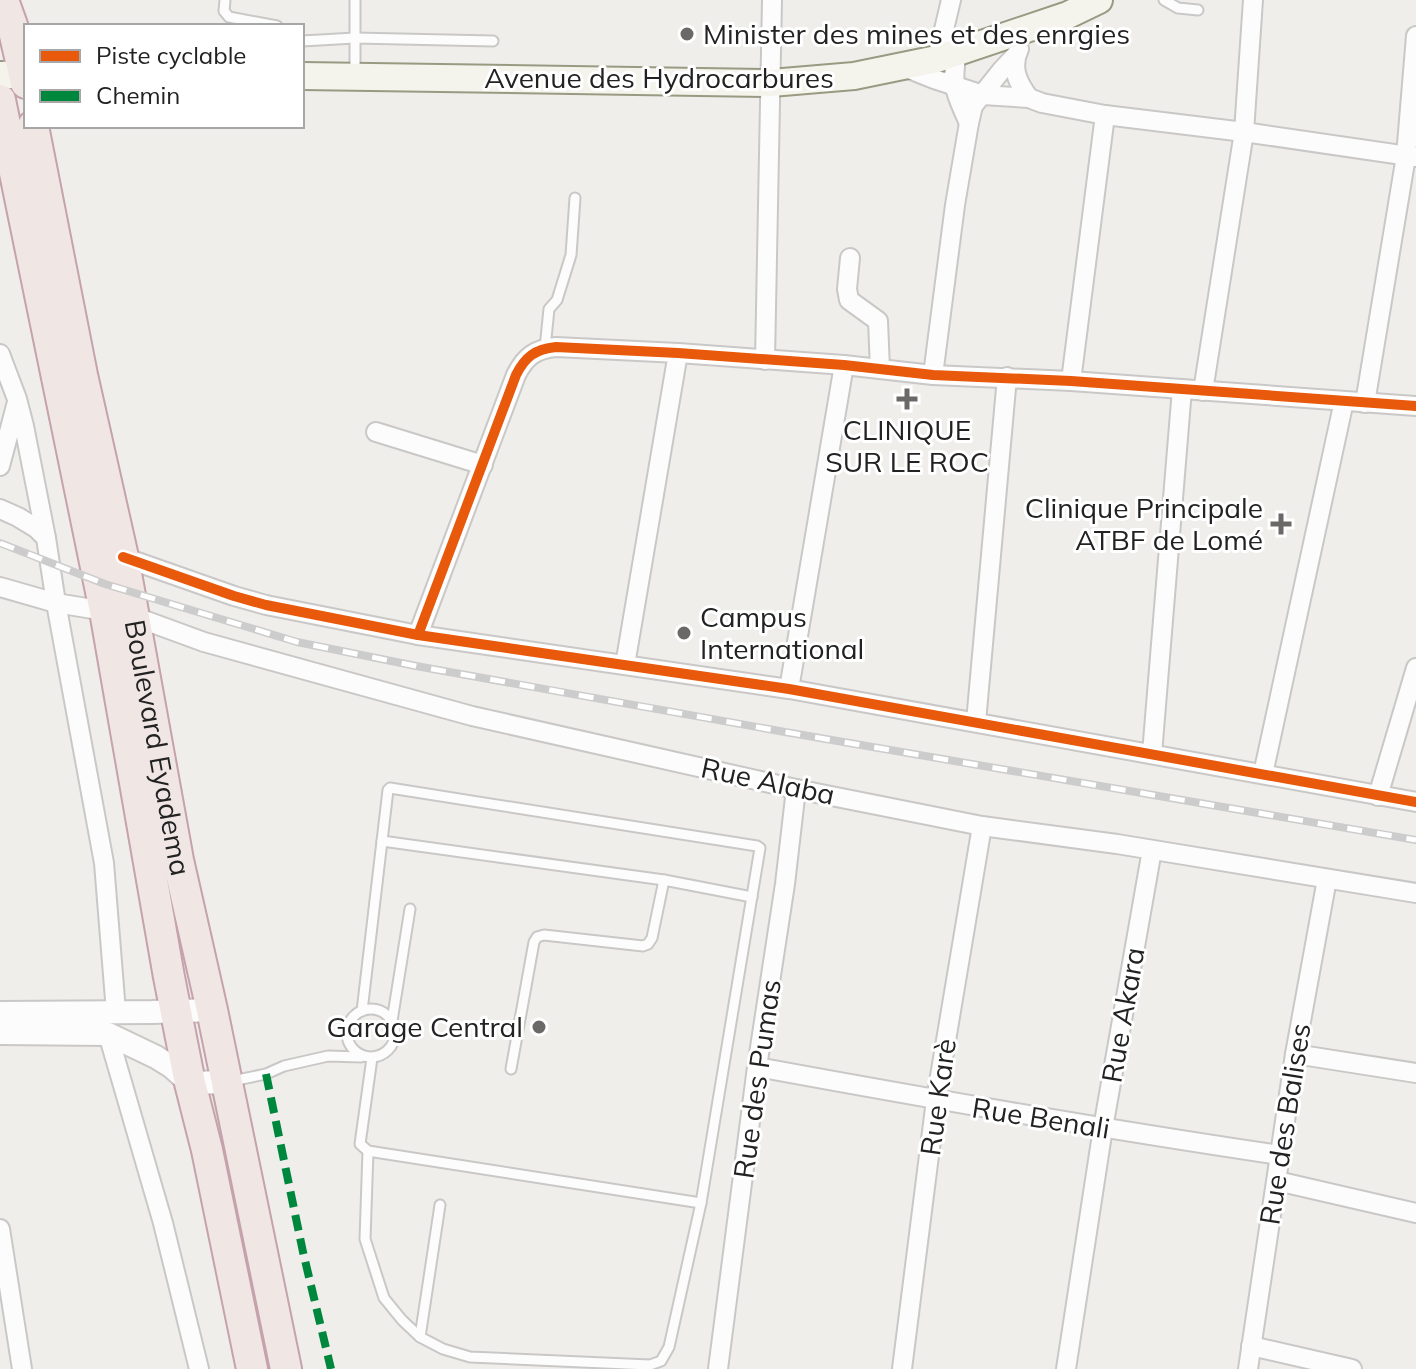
<svg xmlns="http://www.w3.org/2000/svg" width="1416" height="1369" font-family="Mulish,sans-serif">
  <style>
    .grass { fill: #ddeccb }
    .lines { fill: none; stroke-linecap: round; stroke-linejoin: round }
    .service-casing { stroke: #c9c8c7; stroke-width: 13 }
    .minor-casing { stroke: #c9c8c7; stroke-width: 22 }
    .tertiary-casing { stroke: #c9c8c7; stroke-width: 26 }
    .secondary-casing { stroke: #999a82; stroke-width: 30 }
    .trunk-casing { stroke: #c5a2ac; stroke-width: 34 }
    .service { stroke: #fdfcfc; stroke-width: 9 }
    .minor { stroke: #fdfcfc; stroke-width: 18 }
    .tertiary { stroke: #fdfcfc; stroke-width: 22 }
    .secondary { stroke: #f4f4ed; stroke-width: 26 }
    .trunk { stroke: #f0e6e4; stroke-width: 30 }
    .rail-casing { stroke: #ccc; stroke-width: 8 }
    .rail { stroke: #fff; stroke-width: 5; stroke-dasharray: 15; stroke-linecap: butt }
    .quiet { stroke: #00873e; stroke-width: 8; stroke-dasharray: 16 8; stroke-linecap: butt }
    .cycleway-casing { stroke: #fff; stroke-width: 15 }
    .cycleway { stroke: #e8590c; stroke-width: 10 }
    .poi-dot { fill: #6a6968; stroke: #fff; stroke-width: 3 }
    .labels { text-anchor: middle; stroke-width: 6; stroke-linejoin: round; paint-order: stroke }
    .poi-label { font-size: 28px; fill: #222; stroke: #fff; text-anchor: start }
    .street-label { font-size: 28px; fill: #222; stroke: #fff }
  </style>
  <rect width="100%" height="100%" fill="#f0eeeb"/>
  <path class="grass" d="M216 1089 275 1369H268L267 1363 211 1093Z"/>
  <g class="lines">
    <g class="service-casing">
      <g id="service">
        <path d="M225 0 224 11 229 17 277 26"/>
        <path d="M1164 0 1178 8 1198 10"/>
        <path d="M302 41 355 38 493 41"/>
        <path d="M355 73V0"/>
        <path d="M545 348 549 309 557 300 571 255 575 198"/>
        <path d="M382 841 664 880 752 897"/>
        <circle cx="371" cy="1033" r="24"/>
        <path d="M362 1011 388 790 390 788 757 846 760 848 701 1203 669 1347 661 1361 650 1365 470 1357 443 1349 420 1337 402 1320 384 1298 365 1239 368 1151"/>
        <path d="M392 1021 410 909"/>
        <path d="M372 1058 360 1144 368 1151 701 1203"/>
        <path d="M511 1069 534 942 537 937 544 935 643 946 648 944 652 938 664 880"/>
        <path d="M232 1081 266 1074 284 1066 328 1056 361 1057"/>
        <path d="M420 1337 440 1205"/>
      </g>
    </g>
    <g class="minor-casing">
      <g id="minor">
        <path d="M1019 49C1010 68 1018 83 1029 98"/>
        <path d="M956 51C956 63 952 80 956 91 959 102 964 112 969 123"/>
        <path d="M937 59 951 0"/>
        <path d="M904 67 934 79 983 95 1029 98 1042 103 1105 115 1244 132 1416 157"/>
        <path d="M850 258 847 289 849 300 878 321 880 369"/>
        <path d="M0 354 17 399 24 426 46 538"/>
        <path d="M765 360 772 0"/>
        <path d="M933 375 955 205 969 123 973 106 1001 71 1016 55"/>
        <path d="M1071 381 1105 115"/>
        <path d="M1203 391 1244 132 1253 0"/>
        <path d="M1365 403 1406 156 1416 36"/>
        <path d="M376 432 483 465"/>
        <path d="M0 466 17 402"/>
        <path d="M0 509 18 517 36 528 46 538 56 603 104 863 116 1012"/>
        <path d="M123 557 234 596 266 605 418 635 789 689 1416 802"/>
        <path d="M0 587 56 603 105 611"/>
        <path d="M133 616 204 642 472 716 796 789 982 826 1117 844 1416 893"/>
        <path d="M418 635 516 375C525 357 535 349 556 347L678 353 844 365 933 375 1071 381 1416 406"/>
        <path d="M625 665 678 353"/>
        <path d="M789 689 844 365"/>
        <path d="M976 722 1007 377"/>
        <path d="M1152 754 1182 389"/>
        <path d="M1263 774 1344 401"/>
        <path d="M1378 796 1416 668"/>
        <path d="M108 1034 163 1223 199 1369"/>
        <path d="M1295 1054 1416 1073"/>
        <path d="M757 1067C931 1099 1104 1129 1279 1155"/>
        <path d="M1277 1181 1416 1213"/>
        <path d="M0 1229 22 1369"/>
        <path d="M1251 1346 1352 1369"/>
        <path d="M718 1369 757 1067 785 884 796 789"/>
        <path d="M902 1369 936 1100 982 826"/>
        <path d="M1066 1369 1103 1128 1152 850"/>
        <path d="M1248 1369 1295 1054 1327 879"/>
      </g>
    </g>
    <g class="tertiary-casing">
      <g id="tertiary">
        <path d="M0 1013 152 1012 212 1010"/>
        <path d="M0 1033 108 1034 156 1057 172 1067 190 1083 226 1082"/>
      </g>
    </g>
    <g class="secondary-casing">
      <g id="secondary">
        <path d="M0 75H26"/>
        <path d="M302 76 771 83 854 76 937 59 1068 15 1099 0"/>
      </g>
    </g>
    <g class="trunk-casing">
      <g id="trunk">
        <path d="M3 0 14 31 26 83"/>
        <path d="M0 100 105 611 169 977 190 1083 207 1150 252 1369"/>
        <path id="s1" d="M33 126 82 375 123 557 178 860 212 1010 286 1369"/>
      </g>
    </g>
    <use href="#service" class="service"/>
    <use href="#minor" class="minor"/>
    <use href="#tertiary" class="tertiary"/>
    <use href="#secondary" class="secondary"/>
    <use href="#trunk" class="trunk"/>
    <g class="rail-casing">
      <path id="rail" d="M0 543 105 584 297 642 416 666 785 732 1416 840"/>
    </g>
    <use href="#rail" class="rail"/>
    <path class="quiet" d="M266 1074 303 1252 331 1369"/>
    <g class="cycleway-casing">
      <g id="cycleway">
        <path d="M123 557 234 596 266 605 418 635 789 689 1416 802"/>
        <path d="M418 635 516 375C525 357 535 349 556 347L678 353 844 365 933 375 1071 381 1416 406"/>
      </g>
    </g>
    <use href="#cycleway" class="cycleway"/>
  </g>
  <g class="poi-dot">
    <circle cx="687" cy="34" r="8"/>
    <path d="M903 387h8v8h8v8h-8v8h-8v-8h-8v-8h8z"/>
    <path d="M1277 512h8v8h8v8h-8v8h-8v-8h-8v-8h8z"/>
    <circle cx="684" cy="633" r="8"/>
    <circle cx="539" cy="1027" r="8"/>
  </g>
  <g class="labels">
    <g class="poi-label">
      <text x="703" y="44">Minister des mines et des enrgies</text>
      <text x="907" y="440" text-anchor="middle">CLINIQUE<tspan x="907" dy="32">SUR LE ROC</tspan></text>
      <text x="1263" y="518" text-anchor="end">Clinique Principale<tspan x="1263" dy="32">ATBF de Lomé</tspan></text>
      <text x="700" y="627">Campus<tspan x="700" dy="32">International</tspan></text>
      <text x="523" y="1037" text-anchor="end">Garage Central</text>
    </g>
    <g class="street-label">
      <text x="659" y="88">Avenue des Hydrocarbures</text>
      <text dy="10" stroke="none"><textPath href="#s1" startOffset="634">Boulevard Eyadema</textPath></text>
      <text transform="translate(768 781) rotate(12)" y="10">Rue Alaba</text>
      <text transform="translate(1123 1015) rotate(-80)" y="10">Rue Akara</text>
      <text transform="translate(757 1079) rotate(-82)" y="10">Rue des Pumas</text>
      <text transform="translate(938 1097) rotate(-82)" y="10">Rue Karè</text>
      <text transform="translate(1041 1118) rotate(9)" y="10">Rue Benali</text>
      <text transform="translate(1285 1124) rotate(-81)" y="10">Rue des Balises</text>
    </g>
  </g>
  <rect x="24" y="24" width="280" height="104" fill="#ffffff" stroke="#a7a7a7" stroke-width="2"/>
  <rect x="40" y="50" width="40" height="12" fill="#e8590c" stroke="#a7a7a7" stroke-width="2"/>
  <text x="96" y="64" font-size="24" fill="#222222">Piste cyclable</text>
  <rect x="40" y="90" width="40" height="12" fill="#00873e" stroke="#a7a7a7" stroke-width="2"/>
  <text x="96" y="104" font-size="24" fill="#222222">Chemin</text>
</svg>
